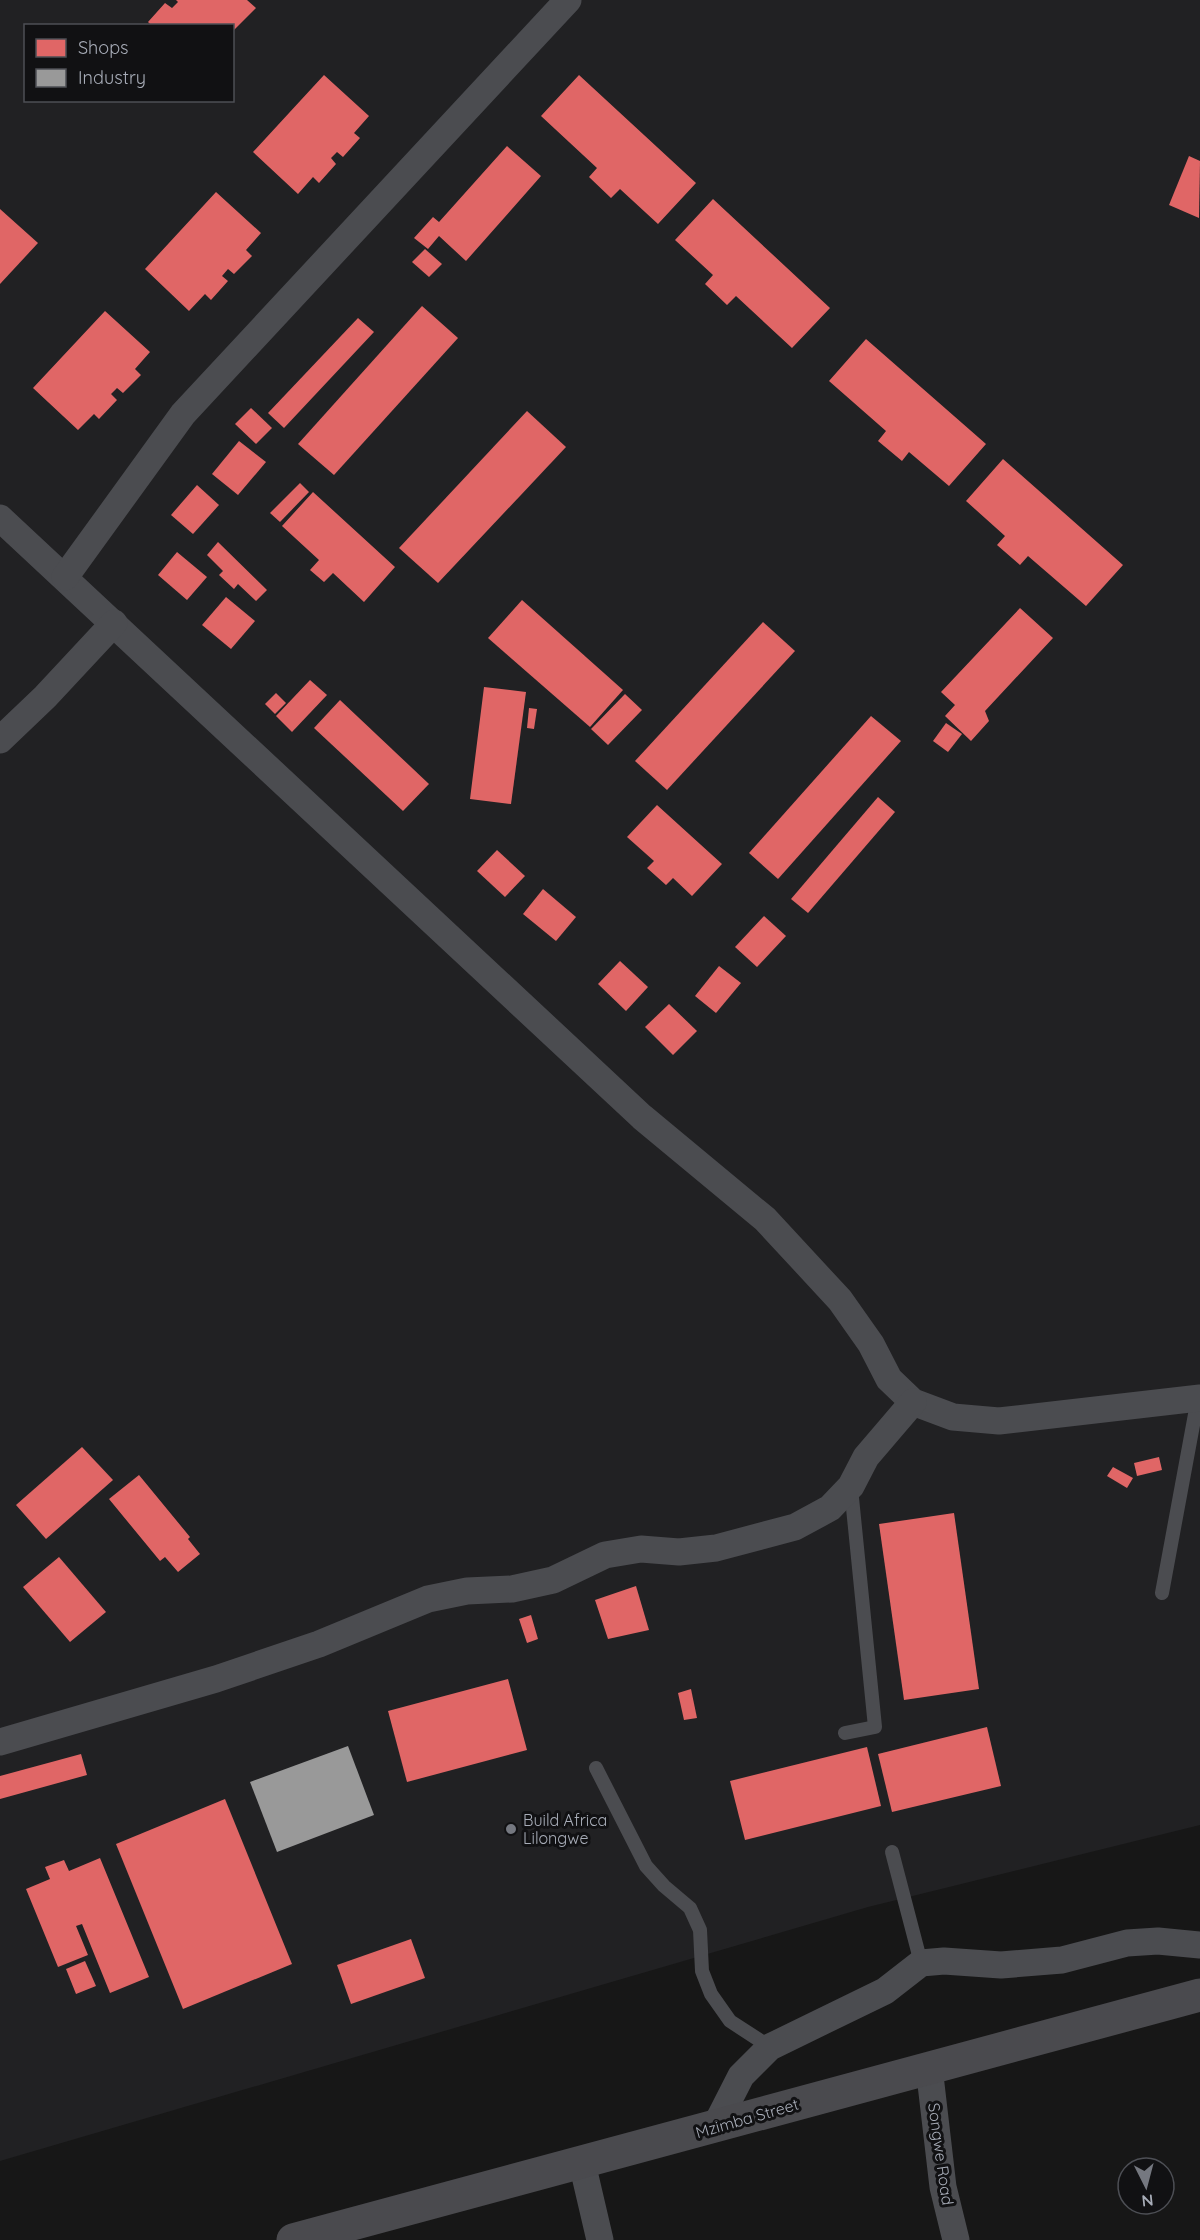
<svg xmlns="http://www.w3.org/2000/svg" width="1200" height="2240" font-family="Quicksand,sans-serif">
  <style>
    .built { fill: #212123; fill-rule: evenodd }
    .shops { fill: #e06666 }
    .industry { fill: #999 }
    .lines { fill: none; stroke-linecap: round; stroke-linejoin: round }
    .service { stroke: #4b4c50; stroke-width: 14 }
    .minor { stroke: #4b4c50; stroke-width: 27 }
    .secondary { stroke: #4a4a4e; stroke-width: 33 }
    .poi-dot { fill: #757880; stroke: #111113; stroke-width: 2 }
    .labels { text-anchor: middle; stroke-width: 6; stroke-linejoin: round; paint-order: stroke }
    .poi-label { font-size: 16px; fill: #a8adb8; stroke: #111113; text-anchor: start }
    .street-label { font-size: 16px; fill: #a8adb8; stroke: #111113 }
  </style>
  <rect width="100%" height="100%" fill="#171717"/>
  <path class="built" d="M0 0H1200V1825L868 1907 0 2161ZM26 26H232V100H26Z"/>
  <g class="shops">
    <path d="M176 0H247L256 8 232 32V26H152L148 22 165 3 172 8 178 2Z"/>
    <path d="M324 75 369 116 354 133 360 138 343 157 337 152 331 158 336 164 319 183 313 177 298 194 253 152Z"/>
    <path d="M579 75 696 183 658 224 620 189 611 198 589 177 597 168 541 116Z"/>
    <path d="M507 146 541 176 466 261 439 236 428 249 414 238 433 217 439 222Z"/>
    <path d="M1189 156 1200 161 1199 218 1169 205Z"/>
    <path d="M216 192 261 233 246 250 252 256 234 274 228 269 222 276 228 281 211 300 205 294 189 311 145 269Z"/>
    <path d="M713 199 830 308 792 348 736 296 727 305 705 284 713 275 675 240Z"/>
    <path d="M0 209 38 243 0 284Z"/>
    <path d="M425 249 442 264 429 277 412 262Z"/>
    <path d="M422 306 458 338 334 475 298 444Z"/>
    <path d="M105 311 150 352 135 369 141 375 123 393 117 388 111 394 117 400 99 419 94 414 78 430 33 388Z"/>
    <path d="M358 318 374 332 284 428 268 413Z"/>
    <path d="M866 339 986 444 949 486 909 452 902 461 878 441 886 431 829 381Z"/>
    <path d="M251 408 272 428 256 444 235 424Z"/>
    <path d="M527 411 566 447 438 583 399 548Z"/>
    <path d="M239 441 266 462 238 495 212 474Z"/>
    <path d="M1003 459 1123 565 1086 606 1028 556 1020 565 997 545 1005 536 966 501Z"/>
    <path d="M300 483 309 492 280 522 270 513Z"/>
    <path d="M197 485 219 505 193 534 171 515Z"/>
    <path d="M313 492 395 567 364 602 333 573 324 582 310 570 319 560 282 526Z"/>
    <path d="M218 542 267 590 256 601 238 584 234 589 219 575 223 571 207 555Z"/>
    <path d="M177 552 207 577 187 600 158 575Z"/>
    <path d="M226 597 255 621 231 649 202 625Z"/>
    <path d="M522 600 623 690 590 727 488 638Z"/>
    <path d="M1020 608 1053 638 985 711 989 721 971 741 945 716 955 705 941 692Z"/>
    <path d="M763 622 795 651 667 790 635 761Z"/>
    <path d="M310 680 327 695 292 732 276 716Z"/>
    <path d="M484 687 526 692 511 804 470 799Z"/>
    <path d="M276 693 286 703 275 714 265 704Z"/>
    <path d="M625 694 642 710 608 745 591 729Z"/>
    <path d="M340 700 429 784 403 811 314 728Z"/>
    <path d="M529 708 537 709 534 729 527 728Z"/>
    <path d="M871 716 901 741 778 879 749 853Z"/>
    <path d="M946 723 962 734 948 752 933 741Z"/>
    <path d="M878 797 895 812 808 913 791 899Z"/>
    <path d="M657 805 722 864 692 896 673 878 666 885 647 868 654 861 627 837Z"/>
    <path d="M497 850 525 876 505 897 477 871Z"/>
    <path d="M543 889 576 917 556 941 523 914Z"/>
    <path d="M764 916 786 936 757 967 735 947Z"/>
    <path d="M620 961 648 987 626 1011 598 984Z"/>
    <path d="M719 966 741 983 716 1013 695 996Z"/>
    <path d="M669 1004 697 1031 673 1055 645 1027Z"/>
    <path d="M82 1447 113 1480 46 1539 16 1505Z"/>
    <path d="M1159 1457 1162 1470 1137 1476 1134 1463Z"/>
    <path d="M1113 1467 1133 1478 1127 1488 1107 1476Z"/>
    <path d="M139 1475 190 1537 188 1539 200 1554 178 1572 165 1557 160 1561 109 1499Z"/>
    <path d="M954 1513 979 1689 904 1700 879 1524Z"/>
    <path d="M59 1557 106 1612 70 1642 23 1587Z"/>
    <path d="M636 1586 649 1630 608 1639 595 1600Z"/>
    <path d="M531 1615 538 1639 527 1643 519 1619Z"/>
    <path d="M508 1679 527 1750 407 1782 388 1711Z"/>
    <path d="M691 1689 697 1718 684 1720 678 1693Z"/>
    <path d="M987 1727 1001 1786 892 1812 878 1754Z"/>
    <path d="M867 1747 881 1806 745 1840 730 1781Z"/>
    <path d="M81 1754 87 1775 0 1799V1776Z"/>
    <path d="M225 1799 292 1964 183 2009 116 1844Z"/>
    <path d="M100 1858 149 1977 110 1993 82 1924 76 1926 88 1955 58 1967 26 1889 50 1879 45 1867 64 1860 69 1871Z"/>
    <path d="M411 1939 425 1978 351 2004 337 1965Z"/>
    <path d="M85 1961 96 1986 76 1994 66 1969Z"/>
  </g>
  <path class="industry" d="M348 1746 374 1815 277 1852 250 1782Z"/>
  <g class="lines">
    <g class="service">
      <path d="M1162 1593 1198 1398"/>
      <path d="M845 1733 875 1727 851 1488"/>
      <path d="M596 1768 646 1866 664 1886 690 1908 700 1930 702 1971 711 1994 730 2021 770 2047"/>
      <path d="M892 1852 921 1963"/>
    </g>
    <g class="minor">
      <path d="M0 518 642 1117 765 1219 840 1300 871 1344 889 1379 913 1402 953 1417 999 1421 1200 1398"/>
      <path d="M65 577 183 414 568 0"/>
      <path d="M0 740 45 697 114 623"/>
      <path d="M0 1742 216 1679 319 1644 428 1599 467 1591 512 1589 553 1580 605 1555 641 1549 679 1552 716 1548 795 1527 830 1508 851 1486 866 1457 913 1402"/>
      <path d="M929 2067 943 2187 956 2240"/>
      <path d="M715 2127 741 2076 770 2047 885 1991 921 1963 944 1961 1001 1965 1062 1960 1127 1943 1158 1941 1200 1945"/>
      <path d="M582 2163 600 2240"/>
    </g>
    <path class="secondary" d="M293 2240 1200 1995"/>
  </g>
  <circle class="poi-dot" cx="511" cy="1829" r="6"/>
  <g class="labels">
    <g class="poi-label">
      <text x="523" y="1826">Build Africa<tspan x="523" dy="18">Lilongwe</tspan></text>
    </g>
    <g class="street-label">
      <text transform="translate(747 2118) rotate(-16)" y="6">Mzimba Street</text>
      <text transform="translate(941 2154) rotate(82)" y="6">Songwe Road</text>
    </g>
  </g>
  <rect x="24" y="24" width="210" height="78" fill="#111113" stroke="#4d4f55" stroke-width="1.5"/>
  <rect x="36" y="39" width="30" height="18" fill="#e06666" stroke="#4d4f55" stroke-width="1.5"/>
  <text x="78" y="54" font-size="18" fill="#a8adb8">Shops</text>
  <rect x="36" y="69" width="30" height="18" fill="#999999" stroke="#4d4f55" stroke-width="1.5"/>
  <text x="78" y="84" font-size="18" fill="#a8adb8">Industry</text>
  <g transform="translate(1146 2186) rotate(174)"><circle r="28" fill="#111113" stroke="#4d4f55" stroke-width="1.5"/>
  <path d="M0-4.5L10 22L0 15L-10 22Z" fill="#757880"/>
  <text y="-9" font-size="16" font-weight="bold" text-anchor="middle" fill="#a8adb8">N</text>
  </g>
</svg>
